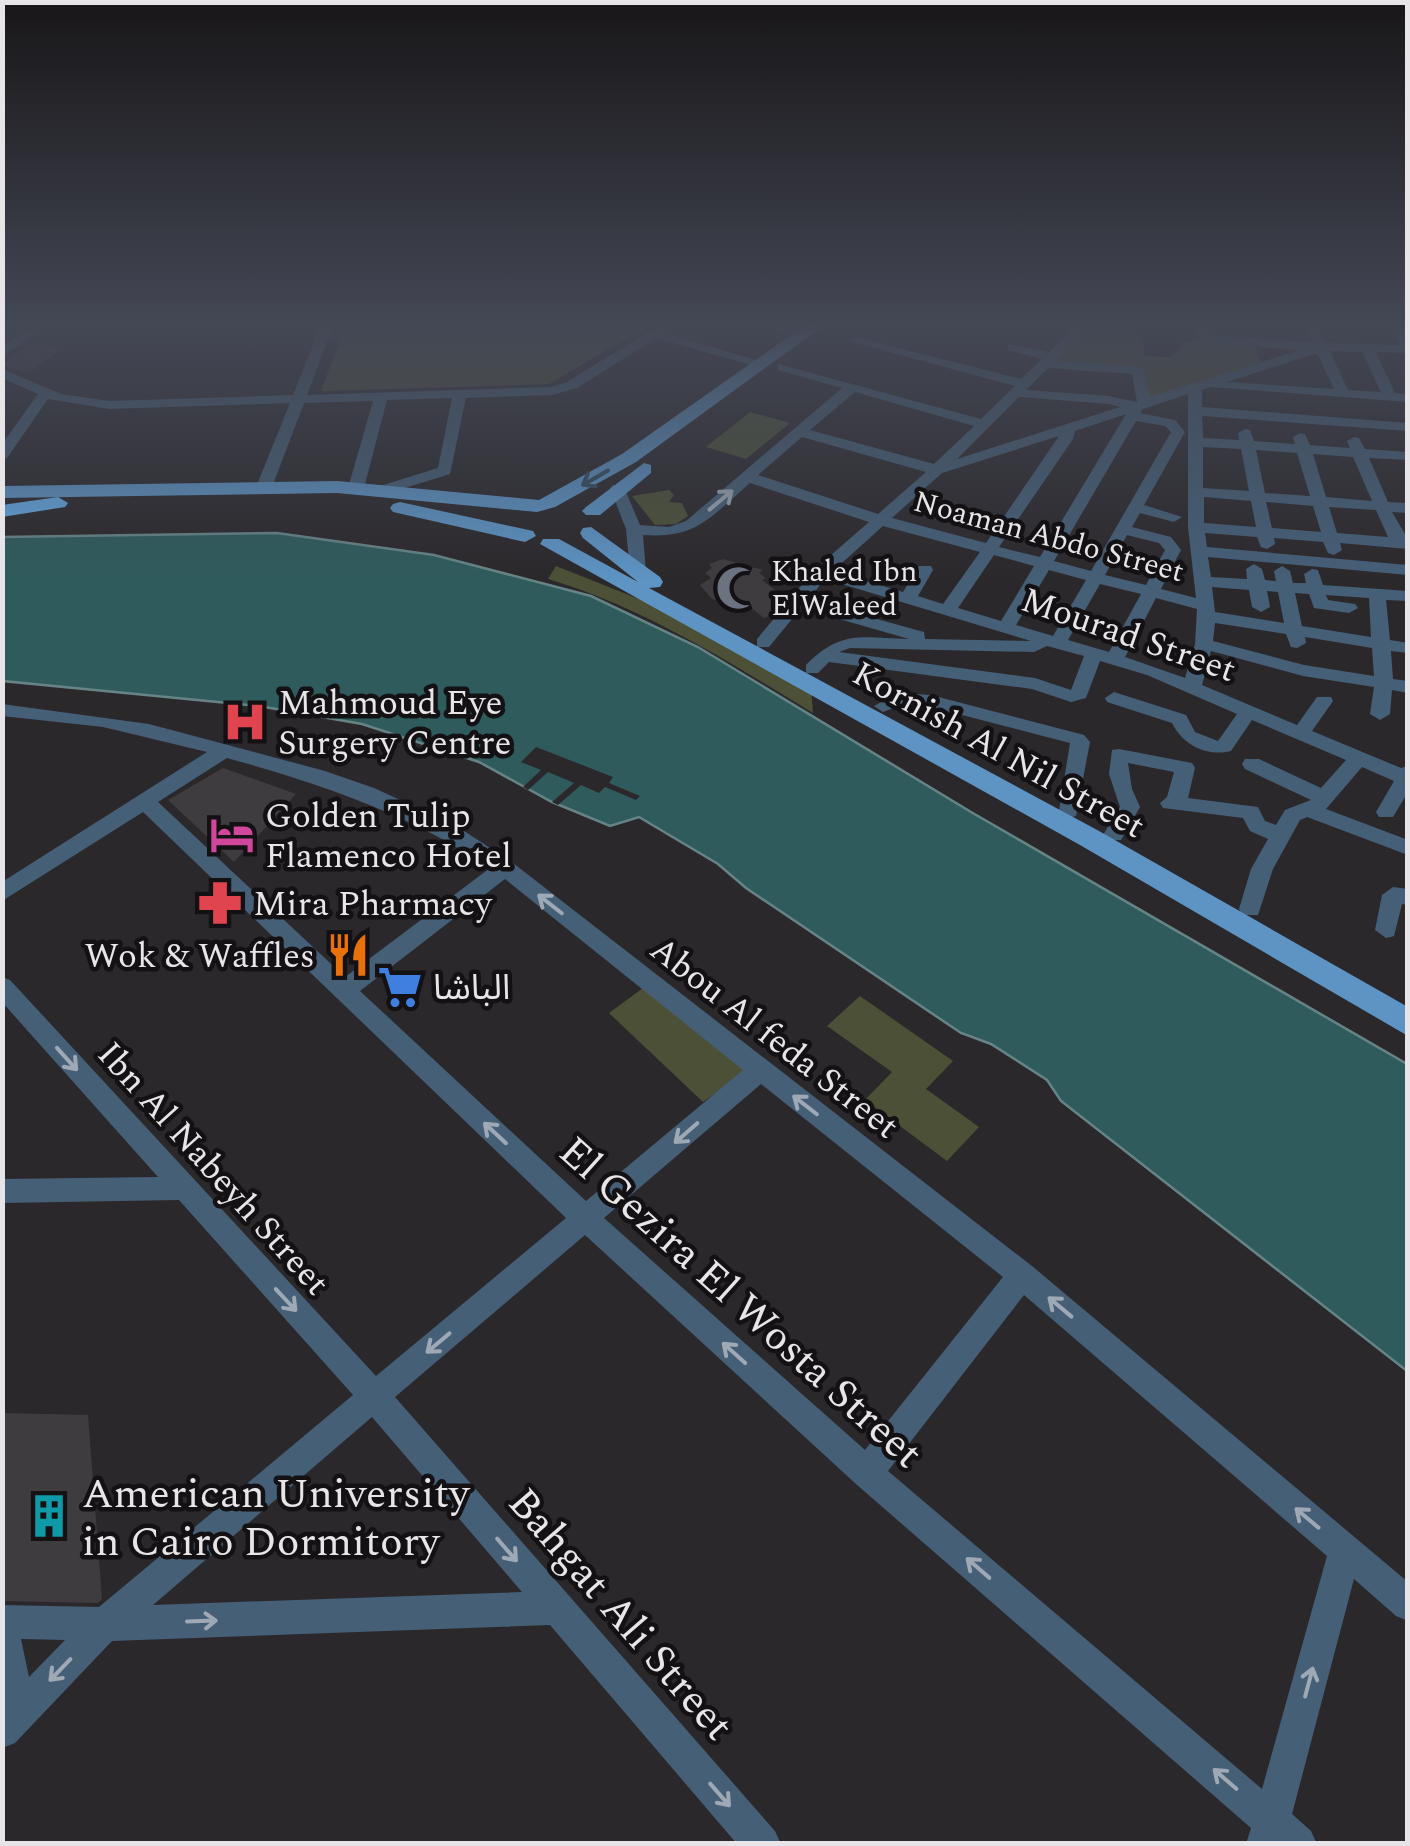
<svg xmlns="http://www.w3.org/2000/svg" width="1410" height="1846" font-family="Spectral,'Noto Sans Arabic',serif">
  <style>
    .green { fill: #4c5036 }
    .water { fill: #2f5b5c; stroke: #668486; stroke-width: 2.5 }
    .pier { fill: #2b282b }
    .building { fill: #3f3c3f }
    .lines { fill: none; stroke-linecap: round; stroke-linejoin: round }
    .minor { fill: #455f77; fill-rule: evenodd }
    .major { fill: #5d94c4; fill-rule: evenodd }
    .highway { fill: #65a9e3; fill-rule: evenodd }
    .oneway { stroke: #344c63 }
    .oneway2 { stroke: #9ea9b5 }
    .labels { text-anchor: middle; stroke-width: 9; stroke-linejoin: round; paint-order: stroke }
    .far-street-label { font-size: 30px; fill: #e7e5e7; stroke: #131113 }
    .far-poi-label { font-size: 30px; fill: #e7e5e7; stroke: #131113; text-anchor: start }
    .street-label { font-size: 35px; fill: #e7e5e7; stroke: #131113 }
    .poi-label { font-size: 35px; fill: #e7e5e7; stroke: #131113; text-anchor: start }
    .near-street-label { font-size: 42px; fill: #e7e5e7; stroke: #131113 }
    .near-poi-label { font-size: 42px; fill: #e7e5e7; stroke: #131113; text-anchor: start }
  </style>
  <rect width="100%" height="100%" fill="#2b282b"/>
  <g class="green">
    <path d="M346 323H653L549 384 321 391Z"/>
    <path d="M1086 323H1139L1133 328 1143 343 1145 356 1169 357 1181 348V343L1199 339 1315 346 1302 351 1256 347 1261 363 1148 401 1140 370 1046 362Z"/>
    <path d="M750 412 790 423 746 459 706 447Z"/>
    <path d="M669 490 674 495 669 502 682 503 688 516 676 524 655 525 632 496Z"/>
    <path d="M556 566 649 603 811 687 813 713C729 662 643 607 548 579Z"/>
    <path d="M643 988 751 1069 703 1102 609 1013Z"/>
    <path d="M860 996 953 1061 926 1089 979 1127 947 1161 865 1100 892 1072 827 1026Z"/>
  </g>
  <path class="water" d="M277 533 434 555 591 596 698 647 971 812 1407 1064V1371L1061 1101 1047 1080 991 1044 961 1033 746 888 718 864 639 817 610 826 552 802 479 762 362 724 259 706 3 681 2 537Z"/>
  <path class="pier" d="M536 747 613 777 609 783 640 796 636 800 605 787 599 793 581 785 558 805 552 802 574 783 548 772 528 790 523 787 541 770 521 762Z"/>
  <g class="building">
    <path d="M29 344 63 348 28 373 2 365Z"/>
    <path d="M723 559 763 570 759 573 766 578 762 580 785 598 772 615 764 618 754 610 712 599 700 585 711 578 705 573 712 568 709 564Z"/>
    <path d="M223 768 296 794 234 862 168 800Z"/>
    <path d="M2 1413 88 1415 102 1599 98 1603 2 1601Z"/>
  </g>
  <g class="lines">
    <g class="minor">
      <path d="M38 323H53L2 356V346Z"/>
      <path d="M322 323H334L307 395 551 387 567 382 663 323H678L665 333 769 364 762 368 656 338 577 388 552 395 466 398 450 474 385 494 380 492V486L438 468 452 398 387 400 364 488 356 493 348 488 373 401 304 403 272 487 264 492 256 487 290 403 109 409 48 399 7 458 2 459V444L38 394 2 378V369L61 394 109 401 293 395Z"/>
      <path d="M764 323H782L808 335 797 338Z"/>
      <path d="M1079 323H1092L1055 361 1143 367 1150 397 1303 349 1207 343 1195 335 1194 323H1206L1210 335 1312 342 1304 323H1316L1326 343 1400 345 1388 323H1400L1408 336V353L1376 352 1395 393 1408 394V402L1211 387 1202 390V407L1408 423V431L1202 416 1203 438 1239 440 1238 433 1245 429 1250 430 1254 441 1295 444 1293 437 1300 433 1305 434 1310 445 1350 448 1347 441 1354 437 1359 438 1365 449 1408 452V460L1369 458 1388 502 1408 503V513L1392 512 1408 539V549L1340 543 1342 550 1334 555 1328 553 1323 542 1274 538 1275 544 1267 549 1261 547 1257 537 1205 533 1207 547 1408 565V575L1208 557 1211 577 1247 579 1246 569 1254 564 1262 569 1265 580 1276 581 1274 571 1282 566 1290 571 1293 583H1306L1304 574 1312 569 1318 570 1323 585 1408 591V601L1386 600 1390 640 1408 643V653L1391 651 1393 679 1408 681V693L1392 690 1390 714 1380 720 1370 714 1374 687 1303 676 1211 651 1202 685 1297 725 1317 697H1331L1333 701 1312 731 1401 768 1408 766V792L1393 817H1379L1376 812 1394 781 1362 767 1326 809 1408 840V855L1307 817 1300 820 1273 869 1258 915H1242L1239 909 1251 869 1268 839 1250 831 1243 818 1163 808 1160 803 1167 797 1174 772 1128 763 1132 789 1140 807 1121 840H1107L1103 835 1120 807 1109 774 1112 750 1119 749 1192 763 1195 768 1188 798 1258 807 1265 821 1276 825 1285 810 1311 800 1245 769 1242 764 1245 759H1259L1321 788 1346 760 1252 720 1231 751C1206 757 1183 745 1172 723L1107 702 1105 698 1114 692 1186 715 1195 732 1218 741 1237 714 1147 675 1100 661 1086 698 1071 702 1032 689 829 662 818 673H806V665C842 629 861 638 909 639L801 608 769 647H757V639L815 569 869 522 750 483C711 516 698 539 643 535L646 572 638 577 630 572 626 529 610 488 613 485H623L640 525 669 527 686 521 842 388 778 370V364L981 419 1015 386 849 341 855 337 1021 379 1042 359 1008 350V344L1049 352ZM1330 351 1362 352 1381 392 1348 390ZM1317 353 1334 389 1227 382ZM1048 368 1132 374 1137 402 1109 396 1026 390ZM855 392 974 426 934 464 810 430ZM1188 394V527L1196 598 1161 589 1181 550 1171 537 1132 527 1140 513 1174 522 1182 517 1144 505 1185 432 1175 420 1140 413 1143 409ZM1019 397 1109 404 1120 407 957 459ZM1126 414 1040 557 999 547 1073 439 1075 431ZM1136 421 1165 426 1171 432 1091 571 1054 561ZM1059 436 986 543 892 518 942 473ZM802 437 926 472 878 514 758 475ZM1203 447 1241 449 1249 491 1203 488ZM1256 450 1297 453 1310 496 1265 493ZM1313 454 1353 457 1372 501 1326 497ZM1204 497 1251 501 1256 527 1204 523ZM1266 502 1313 506 1321 532 1272 528ZM1329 507 1376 510 1388 537 1337 533ZM883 526 980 552 943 604 918 596 933 570 931 566H919L903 592 833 571ZM1127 535 1159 543 1165 550 1146 585 1105 575ZM994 555 1034 566 1001 621 958 608ZM1049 570 1086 580 1053 636 1016 625ZM825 579 1031 641 925 639 924 632 808 600ZM1100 584 1141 594 1109 652 1068 640ZM1212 587 1249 590 1252 607 1261 612 1270 607 1267 591 1278 592 1284 623 1215 612ZM1295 593 1309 594 1314 608 1349 613 1358 608 1355 604 1328 600 1326 595 1369 598 1371 637 1302 626ZM1156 598 1197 609 1195 644 1185 678 1125 657ZM1215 623 1286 634 1291 647 1297 648 1306 643 1305 637 1372 648 1374 676 1304 665 1213 641ZM1047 646 1084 656 1071 690 1035 678 839 652 850 648 1034 652Z"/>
      <path d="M898 693 931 695 1084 735 1090 742 1076 816 1069 818 1059 811 1070 743 931 707 901 705 883 712 874 706Z"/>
      <path d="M2 704 149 724 325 771 374 788 455 825 513 863 1032 1266 1408 1582V1621L1396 1616 1354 1579 1292 1814 1311 1831 1317 1844H1246L1251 1828 856 1484 585 1235 395 1397 775 1831 781 1844H737L550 1625 112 1641 15 1743 2 1748V1605L99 1607 353 1395 179 1200 2 1203V1179L158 1177 2 1002V977L10 980 376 1376 566 1218 143 812 2 901V882L207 752 103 727 2 716ZM227 758C321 784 408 813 490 868L345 977 158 802ZM505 879 743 1070 586 1201 360 991ZM761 1084 1003 1277 865 1450 604 1218ZM1024 1295 1327 1556 1262 1789 888 1471ZM372 1417 522 1592 153 1605ZM21 1639 65 1640 29 1677Z"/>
      <path d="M1393 887 1408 889V905L1402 904 1394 936 1386 938 1375 930 1382 895Z"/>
    </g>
    <g class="major">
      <path d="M808 323H827L636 462 555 507 537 512 337 493 2 498V486L337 481 539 500 622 454Z"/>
      <path d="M644 463 651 465V473L600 515H586L582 511 586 507Z"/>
      <path d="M400 502 533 531 536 536 525 542 393 512 390 508 393 504Z"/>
      <path d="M591 527 660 577 663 582 660 587 649 588 1099 831 1408 1007V1036L1080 845 540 544 543 539H559L638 582 583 538 580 533 583 528Z"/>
    </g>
    <path class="highway" d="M58 497 68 503 65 507 2 517V505Z"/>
  </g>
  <defs><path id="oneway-shaft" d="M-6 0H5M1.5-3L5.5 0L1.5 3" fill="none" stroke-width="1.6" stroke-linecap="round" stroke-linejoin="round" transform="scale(2.5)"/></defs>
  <use class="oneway" href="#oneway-shaft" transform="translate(595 478) rotate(150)"/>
  <g class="oneway2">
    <use href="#oneway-shaft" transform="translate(721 500) rotate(-40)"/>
    <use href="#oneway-shaft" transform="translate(550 904) rotate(-142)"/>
    <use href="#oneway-shaft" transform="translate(67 1059) rotate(48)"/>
    <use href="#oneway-shaft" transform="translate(805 1105) rotate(-142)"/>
    <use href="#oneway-shaft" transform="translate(495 1133) rotate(-137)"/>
    <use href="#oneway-shaft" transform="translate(686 1133) rotate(139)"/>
    <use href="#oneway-shaft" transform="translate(286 1300) rotate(47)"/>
    <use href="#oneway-shaft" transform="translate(1060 1307) rotate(-140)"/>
    <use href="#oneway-shaft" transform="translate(438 1343) rotate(140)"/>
    <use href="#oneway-shaft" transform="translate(734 1353) rotate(-138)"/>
    <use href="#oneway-shaft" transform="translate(1307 1518) rotate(-140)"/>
    <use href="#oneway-shaft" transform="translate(507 1550) rotate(49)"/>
    <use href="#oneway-shaft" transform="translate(978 1568) rotate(-139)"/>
    <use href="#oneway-shaft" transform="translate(202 1621) rotate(-2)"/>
    <use href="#oneway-shaft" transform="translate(60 1670) rotate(134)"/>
    <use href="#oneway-shaft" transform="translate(1309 1682) rotate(-75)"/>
    <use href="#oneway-shaft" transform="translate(1225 1779) rotate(-139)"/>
    <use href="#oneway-shaft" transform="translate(720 1795) rotate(49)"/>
  </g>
  <linearGradient id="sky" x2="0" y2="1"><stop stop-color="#181618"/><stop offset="0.56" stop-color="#444855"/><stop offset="1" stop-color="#444855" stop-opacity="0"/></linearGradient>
  <rect width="1410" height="581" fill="url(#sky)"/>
  <defs>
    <g id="mosque-bare" transform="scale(3.45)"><path d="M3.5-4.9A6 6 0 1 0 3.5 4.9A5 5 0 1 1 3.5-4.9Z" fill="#6b7280" stroke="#131113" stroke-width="2.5" paint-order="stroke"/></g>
    <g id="hospital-bare" transform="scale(3.45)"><path d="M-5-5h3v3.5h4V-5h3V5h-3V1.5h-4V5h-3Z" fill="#e0444e" stroke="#131113" stroke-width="2.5" paint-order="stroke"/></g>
    <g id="hotel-bare" transform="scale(3.45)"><path d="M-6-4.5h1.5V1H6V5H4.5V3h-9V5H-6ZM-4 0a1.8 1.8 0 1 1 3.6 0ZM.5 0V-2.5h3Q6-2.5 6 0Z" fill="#d1479c" stroke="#131113" stroke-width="2.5" paint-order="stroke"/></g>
    <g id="pharmacy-bare" transform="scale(3.45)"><path d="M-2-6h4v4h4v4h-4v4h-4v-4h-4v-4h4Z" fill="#e0444e" stroke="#131113" stroke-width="2.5" paint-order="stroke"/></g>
    <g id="restaurant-bare" transform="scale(3.45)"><path d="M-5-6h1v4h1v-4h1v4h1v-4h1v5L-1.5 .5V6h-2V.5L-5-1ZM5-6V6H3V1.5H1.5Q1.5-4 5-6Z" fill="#e8710a" stroke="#131113" stroke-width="2.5" paint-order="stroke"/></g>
    <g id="supermarket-bare" transform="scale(3.45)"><path d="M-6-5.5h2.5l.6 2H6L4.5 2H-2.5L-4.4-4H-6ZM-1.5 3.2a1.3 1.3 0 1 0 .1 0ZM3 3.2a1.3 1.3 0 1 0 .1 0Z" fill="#3f7fe0" stroke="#131113" stroke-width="2.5" paint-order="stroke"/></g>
    <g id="building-bare" transform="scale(3.45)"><path d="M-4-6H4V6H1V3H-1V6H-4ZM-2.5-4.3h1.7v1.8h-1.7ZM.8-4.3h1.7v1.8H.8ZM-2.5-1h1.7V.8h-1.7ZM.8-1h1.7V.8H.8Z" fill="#0f9aa8" stroke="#131113" stroke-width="2.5" paint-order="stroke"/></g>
  </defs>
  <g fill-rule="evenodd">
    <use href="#mosque-bare" x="738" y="588"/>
    <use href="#hospital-bare" x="245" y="722"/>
    <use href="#hotel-bare" x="232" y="835"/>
    <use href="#pharmacy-bare" x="220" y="903"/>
    <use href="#restaurant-bare" x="348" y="955"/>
    <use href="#supermarket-bare" x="400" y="987"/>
    <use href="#building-bare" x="49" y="1516"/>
  </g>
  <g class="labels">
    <g class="far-street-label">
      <text transform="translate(1049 536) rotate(15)" y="10">Noaman Abdo Street</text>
    </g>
    <g class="far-poi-label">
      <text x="771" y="581">Khaled Ibn<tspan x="771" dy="34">ElWaleed</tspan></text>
    </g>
    <g class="street-label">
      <text transform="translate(1129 634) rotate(19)" y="12">Mourad Street</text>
      <text transform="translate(999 749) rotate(29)" y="12">Kornish Al Nil Street</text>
      <text transform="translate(775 1037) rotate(38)" y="12">Abou Al feda Street</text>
      <text transform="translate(214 1168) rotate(48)" y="12">Ibn Al Nabeyh Street</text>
    </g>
    <g class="poi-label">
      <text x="278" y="714">Mahmoud Eye<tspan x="278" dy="40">Surgery Centre</tspan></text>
      <text x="265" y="827">Golden Tulip<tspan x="265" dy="40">Flamenco Hotel</tspan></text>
      <text x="253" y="915">Mira Pharmacy</text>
      <text x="315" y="967" text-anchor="end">Wok &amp; Waffles</text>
      <text x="433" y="999">الباشا</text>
    </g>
    <g class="near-street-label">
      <text transform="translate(742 1301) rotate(42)" y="15">El Gezira El Wosta Street</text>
      <text transform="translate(622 1613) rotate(49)" y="15">Bahgat Ali Street</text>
    </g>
    <g class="near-poi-label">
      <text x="82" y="1507">American University<tspan x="82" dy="48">in Cairo Dormitory</tspan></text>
    </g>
  </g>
  <rect width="1410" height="1846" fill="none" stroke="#e7e5e7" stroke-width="10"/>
</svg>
